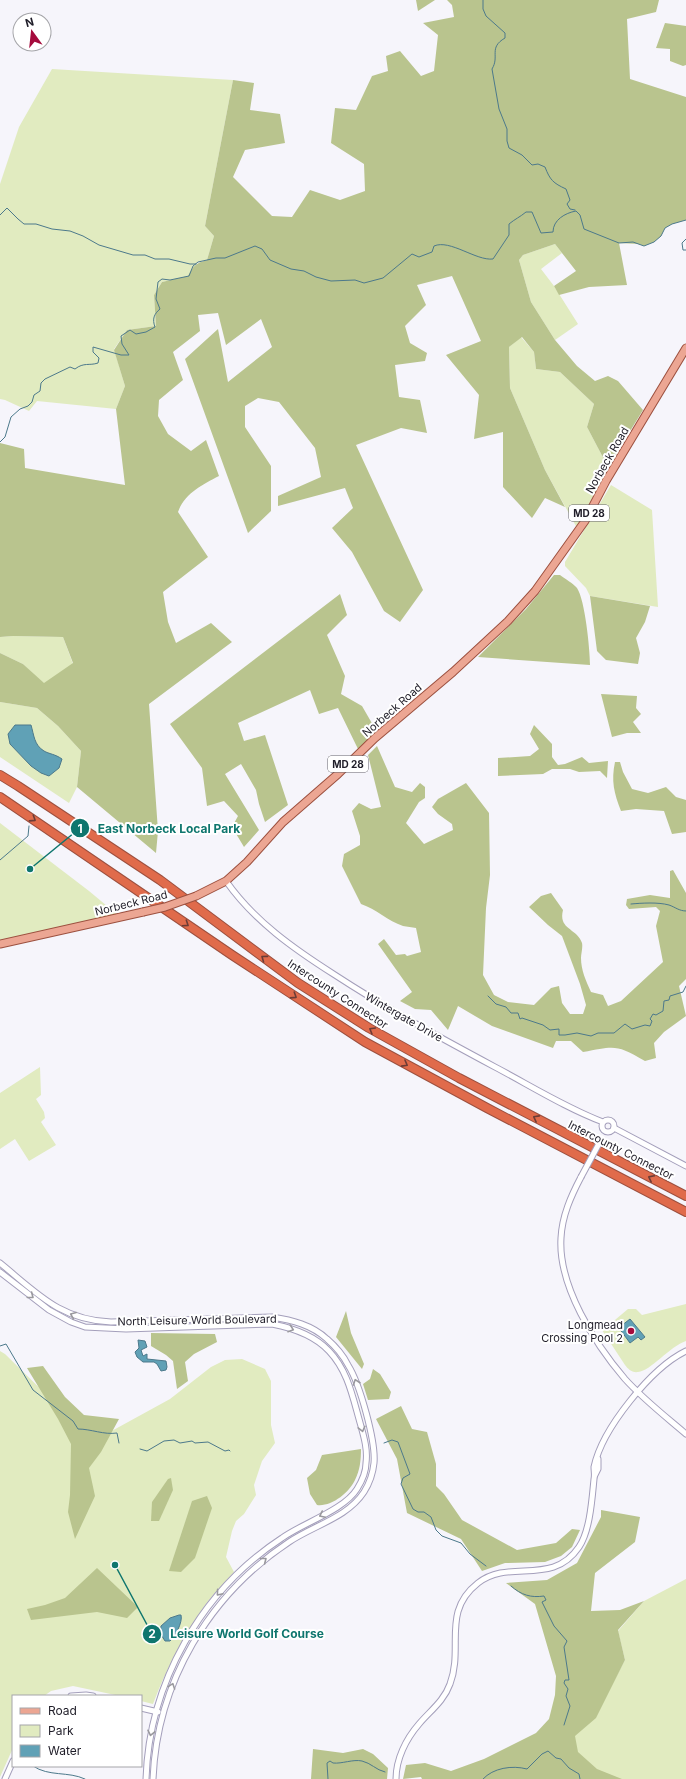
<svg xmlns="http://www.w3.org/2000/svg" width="686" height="1779" font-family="Inter,sans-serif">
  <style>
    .green { fill: #e1ebc0 }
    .forest { fill: #b9c48e }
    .water { fill: #60a1b6; stroke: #4c798b }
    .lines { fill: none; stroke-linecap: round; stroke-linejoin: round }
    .stream { stroke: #4c798b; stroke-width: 1 }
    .tertiary-casing { stroke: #a49fbb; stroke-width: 7 }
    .primary-casing { stroke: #9c503f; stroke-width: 9 }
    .motorway-casing { stroke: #9c503f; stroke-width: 10 }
    .tertiary { stroke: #fff; stroke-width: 5 }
    .primary { stroke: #eca693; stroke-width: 7 }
    .motorway { stroke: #e06b4b; stroke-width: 8 }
    .tertiary-bridge-casing { stroke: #a49fbb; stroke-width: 7; stroke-linecap: butt }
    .primary-bridge-casing { stroke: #9c503f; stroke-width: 9; stroke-linecap: butt }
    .tertiary-bridge { stroke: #fff; stroke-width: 5 }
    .primary-bridge { stroke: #eca693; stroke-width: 7 }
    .oneway { stroke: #6c3c36 }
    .oneway2 { stroke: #9a999e }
    .poi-dot { fill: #a50b3d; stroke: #fff; stroke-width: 1.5 }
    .labels { text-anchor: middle; stroke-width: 4; stroke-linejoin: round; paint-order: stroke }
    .shield { fill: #fff; stroke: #626168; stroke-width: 1 }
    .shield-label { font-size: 10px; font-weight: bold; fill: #1f1d28 }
    .street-label { font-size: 11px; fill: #1f1d28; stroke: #fff }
    .poi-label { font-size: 11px; fill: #1f1d28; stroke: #fff; text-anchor: end }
    .leader { fill: none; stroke: #0f766e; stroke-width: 1.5 }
    .callout-dot { fill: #0f766e; stroke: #fff; stroke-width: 1.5 }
    .mark-label { font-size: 12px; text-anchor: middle; font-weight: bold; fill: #fff }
    .callout-label { font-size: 12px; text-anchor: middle; font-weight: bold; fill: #0f766e; stroke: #fff; stroke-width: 4; stroke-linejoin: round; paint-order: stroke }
  </style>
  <rect width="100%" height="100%" fill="#f6f5fb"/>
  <g class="green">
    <path d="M52 69 233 80 205 226 214 236 207 260 198 262 189 276 162 282 154 295 156 326 127 330 114 349 125 386 116 409 37 401 29 411 5 400 0 399V184L19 127Z"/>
    <path d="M555 244 562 253 541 269 554 286 578 324 555 340 531 302 519 260 523 255Z"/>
    <path d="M521 337 534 352 536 369 560 372 594 404 587 427 608 467 577 528 545 470 510 388 509 347Z"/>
    <path d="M611 485 652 510 658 607 590 596 586 588 565 566V562Z"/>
    <path d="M13 636 63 637 73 664 44 684 23 664 0 653V637Z"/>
    <path d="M0 702 37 708 58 726 81 751 77 787 69 803 0 757Z"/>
    <path d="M0 823 89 891 119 916 0 944Z"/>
    <path d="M40 1067 41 1095 36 1099 44 1112 45 1118 41 1122 56 1145 29 1161 15 1139 0 1149V1093Z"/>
    <path d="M686 1304V1341C670 1346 651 1371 638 1372 632 1373 628 1369 625 1365L600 1327 609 1325 628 1309H636L642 1315Z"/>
    <path d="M0 1351 5 1354 65 1413 108 1433 170 1399 211 1367 225 1360 242 1359 265 1369 271 1381V1425L275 1443 262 1461 254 1485 256 1495 244 1514 236 1521 232 1531 226 1557 234 1572C225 1583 214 1593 206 1604 184 1636 166 1669 153 1704L141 1701V1696H120L73 1686 51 1691 44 1696H13V1748L0 1777Z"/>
    <path d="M686 1579V1779H592L558 1743 608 1692 625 1660 618 1631 644 1601Z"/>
  </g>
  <g class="forest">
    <path d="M416 0H435L418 11Z"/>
    <path d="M447 0H659L656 12 627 19 630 79 686 97V220L672 224 665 228 661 236 654 242 644 246 638 244 619 243 627 285 589 287 559 295 554 286 576 271 555 244 523 255 519 260 531 302 555 340 577 366 595 381 608 376 618 381 643 410 608 467 587 427 594 404 560 372 536 369 534 352 522 337 509 347 510 388 545 470 565 507 545 498 532 518 503 487V432L474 439 479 395 446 355 481 341 452 276 417 285 426 305 405 326 410 343 427 353 425 361 395 365 399 397 420 400 427 433 401 428 356 445 423 590 400 622 384 611 352 552 332 528 353 508 345 488 278 506V496L321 477 315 448 279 402 258 398 245 406V427L271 466V511L248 533 185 359 218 329 228 382 272 347 261 319 226 345 218 313 198 315 200 331 173 352 183 380 159 400 158 416 168 434 191 451 206 440 219 476C202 485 185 493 178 512L208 557 163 592 168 622 176 643 211 623 232 642 149 704 158 831 156 853 77 787 81 751 58 726 37 708 0 702V653L23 664 44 683 73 663 63 637 13 636 0 637V443L24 449 25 468 125 485 116 409 125 386 114 350 127 330 156 326 154 295 162 282 188 276C193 266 196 263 207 260L214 236 205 226 233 80 254 83 250 110 280 114 285 143 245 150 233 177 272 216 292 217 310 190 340 200 365 191 364 164 331 143 335 108 356 110 372 76 388 71 386 56 400 51 421 76 434 71 438 35 423 23 454 17 452 5Z"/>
    <path d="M665 23 686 26V65L683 66 670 61V49L656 48Z"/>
    <path d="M554 575H560C565 579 573 583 577 588 585 600 590 649 590 665L478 657 526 609Z"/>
    <path d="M340 594 347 615 327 635 345 676 341 694 362 706 377 732 358 749 338 708 319 714 310 690 238 723 244 741 265 735 288 805 265 822 259 804 256 790 241 764 225 774 259 830 244 847 232 827 238 816 224 801 207 806 202 768 170 724Z"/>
    <path d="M590 596 650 606 645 622 636 638 640 653 638 664 606 660 597 651Z"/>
    <path d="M601 694 637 696 636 708 641 714 633 722 641 733H627L612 737Z"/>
    <path d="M534 725 552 744V757L558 765 565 764 582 757 589 763 608 761 607 778 600 771 579 772 570 769H552L543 774 498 776V758L530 756 539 749 530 734Z"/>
    <path d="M377 746 395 787 412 792 420 783 425 787V798L419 802 406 823 424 844 453 830 452 824 438 814 432 807 438 799 466 783 489 813 490 875 486 908 483 975 494 995 508 1002 534 1005 551 988 559 986 562 1003 570 1014H583L586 1005 580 984 562 936 548 925 529 907 541 896 551 893 563 910C558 930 577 928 582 943 583 947 581 954 581 958 581 970 586 981 591 992L603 995 608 1006 621 1001 663 962 656 926 660 911 656 907 629 909 626 905 627 899 650 895 670 898V871L673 870 686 893V979L679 986 686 1016 664 1032 654 1043 656 1058 645 1061C616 1044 615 1046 583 1052L571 1041H556L553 1048 492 1026 458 1006 448 1030 431 1010 415 1009 400 1001 412 992 378 944 384 939 396 955 405 954 407 956 421 952 416 928C412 927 407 927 403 926 388 921 376 909 361 904L342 866 344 854 360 845V836L352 811 359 803 371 809 381 807 368 755Z"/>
    <path d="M615 762H620L623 772 632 789 648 793 666 787 676 797 686 800V832L672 834 664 811 636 809 621 811C614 793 611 781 615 762Z"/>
    <path d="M346 1311 351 1333 364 1364 362 1369 336 1337Z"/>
    <path d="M151 1333 215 1334 217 1342 194 1354 185 1362 188 1381 177 1389 173 1361 166 1355 151 1346Z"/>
    <path d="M43 1366 65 1397 84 1415 119 1419 101 1452 89 1468 95 1496 75 1539 68 1512 70 1495 71 1444 58 1419 27 1368Z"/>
    <path d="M373 1369 380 1374 391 1392 389 1399 368 1400 363 1384 370 1379Z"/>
    <path d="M401 1406 412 1429 427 1432 436 1464V1486L444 1494 462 1520 517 1550 556 1543 572 1529 580 1530 572 1547 561 1556 545 1562 505 1563 482 1571 461 1539 407 1513 397 1459 376 1419Z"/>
    <path d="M361 1449C361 1460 360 1470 355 1480 349 1493 331 1507 317 1505L310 1494 307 1478 316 1470 322 1455Z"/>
    <path d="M171 1478 173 1490 159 1521H151L152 1502 168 1479Z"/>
    <path d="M207 1496 212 1508 195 1558 181 1572 169 1571 192 1501Z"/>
    <path d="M601 1510 640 1517 635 1542 595 1573 591 1611 620 1610 644 1601 618 1630 625 1660 596 1718 575 1736 578 1752 597 1769 622 1779H422L421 1777 403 1779 406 1765 425 1763 451 1771 484 1759 536 1733 549 1719 555 1695 556 1676 535 1604 506 1583 547 1580 577 1563 601 1517Z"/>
    <path d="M97 1568 138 1607 127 1618 97 1612 31 1620 27 1609 45 1605 65 1598Z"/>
    <path d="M313 1749 343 1753 363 1749 373 1754 388 1768 387 1779H311Z"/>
  </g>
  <g class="water">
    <path d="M15 725H31C34 735 34 745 44 751 49 754 55 754 62 759L59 768 49 776 41 773 31 766 10 744 8 734Z"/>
    <path d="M630 1319 645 1337 641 1340 638 1337 630 1343 616 1324 618 1322 621 1326Z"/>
    <path d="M138 1340 145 1341 147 1347 141 1350 143 1356 147 1354V1359L166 1361 167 1367 166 1370 161 1371 157 1364 154 1362H143L137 1357 135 1352 139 1348Z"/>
    <path d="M179 1615H181C183 1622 175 1637 170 1641H165L160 1633 161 1626 170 1618Z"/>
  </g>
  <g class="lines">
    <g class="stream">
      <path d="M483 0V9L486 16 505 33V38C488 48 500 56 492 69L499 109 507 129V141L509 148 522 155 532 165 538 164 545 167C550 180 553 183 566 189L570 200 567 204 570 209 575 210"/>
      <path d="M0 215 7 208 18 219 24 224H36L52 229 70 231 83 236 99 245 133 255H145L155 259H169L190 264H196"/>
      <path d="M686 239 682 243 683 250H686"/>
      <path d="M0 442 5 437 11 417 20 409 28 406 32 402 34 395 40 391 41 383 45 379 70 367 75 369C84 362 89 366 98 363L99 358 93 352V347L121 355H129L122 344 121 336 130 330 136 334 146 332 155 327C152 319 154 314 160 309L156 299 158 282 162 279 170 280 189 276 193 266 198 262 216 258H225L255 246 262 249 270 260 291 269 304 271 316 277 331 281 355 280 364 283 383 278 412 254 419 257 432 252 434 246C450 239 476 261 493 259L509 235V224C515 219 520 217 526 212H532L541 233 553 232C553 220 565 213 576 211L580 215 584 229 619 243 633 242 644 246 654 242 661 236 665 228 672 224 686 220"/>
      <path d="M0 860 28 836 29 826"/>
      <path d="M631 904C642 903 658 902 669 905 675 907 679 911 686 911"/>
      <path d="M488 996 496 1004 506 1007 511 1013H518L520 1019 522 1018 543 1025 550 1030 559 1029V1035H565L577 1033 591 1036 598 1033H614L625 1024 632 1029 645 1025 650 1026 652 1021 650 1019 653 1014 656 1015 663 1011 664 1001 669 1000 670 996 683 992 686 986"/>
      <path d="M0 1346 6 1344 33 1390 73 1421 78 1429C91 1429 104 1435 117 1433L119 1443"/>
      <path d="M384 1443 392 1440 398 1442 410 1474 403 1478 401 1484 413 1509 418 1512H424L431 1517 436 1530 442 1536 461 1543 470 1554 486 1566"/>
      <path d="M140 1449 147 1451 164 1441 174 1440 180 1443 192 1441 195 1443 208 1442 225 1451 229 1450 230 1451"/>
      <path d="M511 1586C521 1595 531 1598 544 1596L546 1600 542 1602 554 1626 567 1641 564 1647 569 1680H565L564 1683 568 1689 566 1696 570 1706 564 1725"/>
      <path d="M33 1766C49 1777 68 1771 85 1779"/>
      <path d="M328 1779 327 1763 330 1761 333 1763C342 1764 353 1759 362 1761 371 1763 376 1770 385 1772"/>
      <path d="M483 1779C493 1768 512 1765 527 1769L542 1754 548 1751 556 1758 561 1759 569 1768 579 1774 580 1779"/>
    </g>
    <g class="tertiary-casing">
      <g id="tertiary">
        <path d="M226 881C254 921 294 949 335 975 387 1009 441 1038 495 1067 531 1086 566 1108 603 1122"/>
        <circle cx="608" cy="1126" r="6"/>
        <path d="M614 1128 686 1166"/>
        <path d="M581 1177C571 1196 562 1216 561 1238 558 1286 595 1344 625 1379 643 1399 665 1416 686 1434"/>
        <path d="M0 1263C37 1293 60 1320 111 1322L272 1317C292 1320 312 1325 327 1339 335 1346 343 1355 348 1365 360 1384 376 1442 374 1463 373 1473 369 1484 364 1492 347 1518 314 1525 289 1542 209 1595 157 1682 153 1779"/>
        <path d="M0 1272 49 1310 71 1322 85 1327 126 1329 272 1324C293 1328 314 1335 329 1351 347 1370 352 1394 359 1419 363 1434 368 1448 366 1463 366 1472 362 1481 357 1489 344 1510 303 1523 282 1538 201 1591 149 1683 146 1779"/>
        <path d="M595 1475 598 1469V1459"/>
        <path d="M71 1696 86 1695 93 1696"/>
        <path d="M141 1708 158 1712"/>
        <path d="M5 1779 13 1761"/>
        <path d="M396 1779C396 1759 406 1739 419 1724 430 1711 444 1701 450 1684 464 1647 441 1612 478 1583 510 1558 552 1587 579 1547 590 1531 592 1499 594 1479 595 1475 594 1471 594 1467 602 1429 651 1368 686 1351"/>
      </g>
    </g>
    <g class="primary-casing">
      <g id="primary">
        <path d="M196 896 226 881 247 862 283 822 338 774 375 738 453 672 508 621 535 591 585 521 606 481 686 348"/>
        <path d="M0 944 143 912"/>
      </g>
    </g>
    <g class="motorway-casing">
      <g id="motorway">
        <path d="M0 775 18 786 160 880 298 983 369 1028 459 1078 686 1196"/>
        <path d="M0 797 232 955 365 1042 487 1108 686 1212"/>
      </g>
    </g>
    <use href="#tertiary" class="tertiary"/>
    <use href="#primary" class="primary"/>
    <use href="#motorway" class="motorway"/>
    <g class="tertiary-bridge-casing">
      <path id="tertiary-bridge" d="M581 1177 602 1138"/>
    </g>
    <g class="primary-bridge-casing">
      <path id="primary-bridge" d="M143 912 165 907 196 896"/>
    </g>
    <use href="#tertiary-bridge" class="tertiary-bridge"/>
    <use href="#primary-bridge" class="primary-bridge"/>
  </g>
  <defs><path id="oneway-chevron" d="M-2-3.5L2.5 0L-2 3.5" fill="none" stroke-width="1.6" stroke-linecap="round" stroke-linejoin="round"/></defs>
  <g class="oneway">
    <use href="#oneway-chevron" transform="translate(33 819) rotate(33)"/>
    <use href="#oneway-chevron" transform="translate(186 924) rotate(34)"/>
    <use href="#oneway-chevron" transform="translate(264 958) rotate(-144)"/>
    <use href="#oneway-chevron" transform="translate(294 996) rotate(33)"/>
    <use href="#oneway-chevron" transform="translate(372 1030) rotate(-150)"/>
    <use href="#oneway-chevron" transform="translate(405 1064) rotate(29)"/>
    <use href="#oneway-chevron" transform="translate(536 1118) rotate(-152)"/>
    <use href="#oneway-chevron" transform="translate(651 1178) rotate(-153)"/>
  </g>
  <g class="oneway2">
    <use href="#oneway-chevron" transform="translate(31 1296) rotate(38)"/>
    <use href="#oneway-chevron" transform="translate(73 1315) rotate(-157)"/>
    <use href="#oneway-chevron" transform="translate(291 1329) rotate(19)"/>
    <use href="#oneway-chevron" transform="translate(356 1382) rotate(-109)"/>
    <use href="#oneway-chevron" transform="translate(362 1429) rotate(76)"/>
    <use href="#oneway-chevron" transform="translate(322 1515) rotate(155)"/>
    <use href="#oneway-chevron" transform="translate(264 1560) rotate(-38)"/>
    <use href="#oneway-chevron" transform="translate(219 1593) rotate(130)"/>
    <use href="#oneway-chevron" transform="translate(172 1686) rotate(-70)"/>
    <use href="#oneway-chevron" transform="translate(151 1733) rotate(102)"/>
  </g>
  <circle class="poi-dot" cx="631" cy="1331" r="4"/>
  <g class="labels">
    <g class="shield">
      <rect x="569" y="505" width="40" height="16" rx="3"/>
      <rect x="328" y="756" width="40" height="16" rx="3"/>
    </g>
    <g class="shield-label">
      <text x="589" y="517">MD 28</text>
      <text x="348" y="768">MD 28</text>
    </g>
    <g class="street-label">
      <text transform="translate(607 460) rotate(-60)" y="4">Norbeck Road</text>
      <text transform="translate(392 710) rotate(-41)" y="4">Norbeck Road</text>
      <text transform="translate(131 903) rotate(-14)" y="4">Norbeck Road</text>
      <text transform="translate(338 994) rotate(33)" y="4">Intercounty Connector</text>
      <text transform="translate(404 1017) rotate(30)" y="4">Wintergate Drive</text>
      <text transform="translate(621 1150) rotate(27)" y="4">Intercounty Connector</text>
      <text transform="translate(197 1320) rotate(-1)" y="4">North Leisure World Boulevard</text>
    </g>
    <g class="poi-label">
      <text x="623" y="1329">Longmead<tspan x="623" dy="13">Crossing Pool 2</tspan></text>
    </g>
  </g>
  <path class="leader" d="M30 869L80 828M115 1565L152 1634"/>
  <g class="callout-dot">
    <circle cx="30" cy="869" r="4"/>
    <circle cx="115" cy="1565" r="4"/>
    <circle cx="80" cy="828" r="10"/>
    <circle cx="152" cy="1634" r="10"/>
  </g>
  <g class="mark-label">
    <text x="80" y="833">1</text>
    <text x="152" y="1638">2</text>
  </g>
  <g class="callout-label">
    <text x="169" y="833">East Norbeck Local Park</text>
    <text x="247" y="1638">Leisure World Golf Course</text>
  </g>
  <rect x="12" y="1695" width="130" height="72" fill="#ffffff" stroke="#a5a5a9"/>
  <rect x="20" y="1708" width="20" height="6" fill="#eca693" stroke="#a5a5a9"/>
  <text x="48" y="1715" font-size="12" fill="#1f1d28">Road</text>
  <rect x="20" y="1725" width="20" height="12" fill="#e1ebc0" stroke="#a5a5a9"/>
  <text x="48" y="1735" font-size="12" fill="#1f1d28">Park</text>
  <rect x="20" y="1745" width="20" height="12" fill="#60a1b6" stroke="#a5a5a9"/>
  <text x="48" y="1755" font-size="12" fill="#1f1d28">Water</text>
  <g transform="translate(32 32) rotate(345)"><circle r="19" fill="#ffffff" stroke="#a5a5a9"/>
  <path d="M0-3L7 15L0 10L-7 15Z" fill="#a50b3d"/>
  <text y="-6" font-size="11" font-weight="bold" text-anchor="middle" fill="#1f1d28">N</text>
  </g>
</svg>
